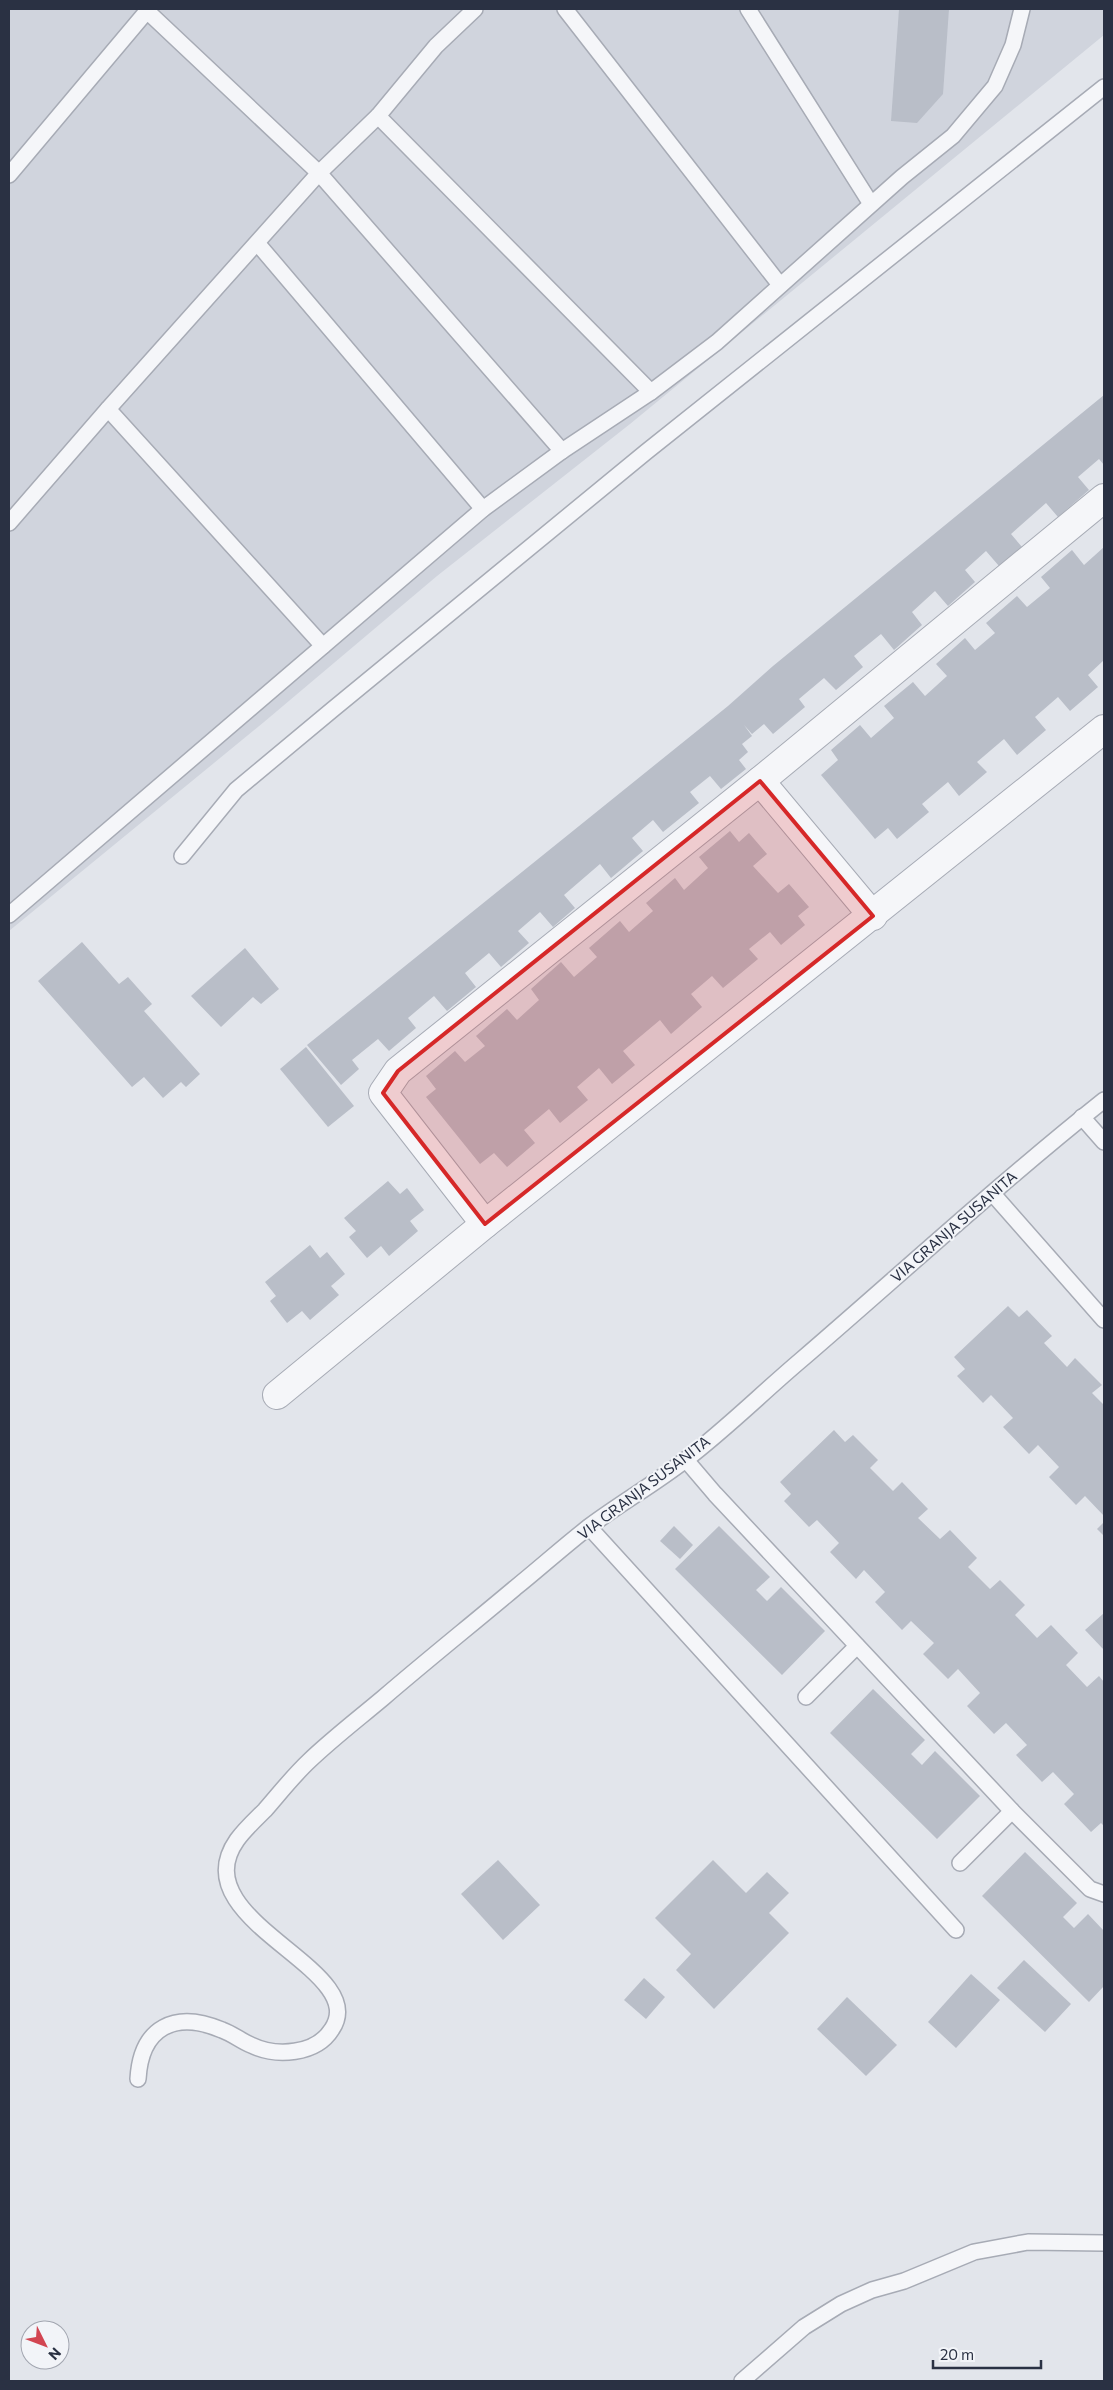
<svg xmlns="http://www.w3.org/2000/svg" width="1113" height="2390" font-family="Commissioner,sans-serif">
  <style>
    .built { fill: #d0d4dd }
    .building { fill: #b9bec8 }
    .lines { fill: none; stroke-linecap: round; stroke-linejoin: round }
    .lane-casing { stroke: #a7abb5; stroke-width: 18 }
    .street-casing { stroke: #a7abb5; stroke-width: 30 }
    .lane { stroke: #f5f6f9; stroke-width: 15 }
    .street { stroke: #f5f6f9; stroke-width: 28 }
    .marked { fill: #d62828; fill-opacity: 0.2; stroke: #d62828; stroke-width: 4; stroke-linejoin: round }
    .labels { text-anchor: middle; stroke-width: 4; stroke-linejoin: round; paint-order: stroke }
    .street-label { font-size: 15px; fill: #2a3143; stroke: #f2f4f8 }
  </style>
  <rect width="100%" height="100%" fill="#e2e5eb"/>
  <path class="built" d="M9 9H1104V35L630 424 437 576 264 722 9 931Z"/>
  <g class="building">
    <path d="M899 9H949L943 94 917 123 891 121Z"/>
    <path d="M1104 395V465L1099 459 1078 477 1089 490 1058 517 1046 503 1011 534 1022 547 999 566 986 551 965 570 975 582 948 606 935 591 912 612 922 625 894 650 881 634 854 656 863 667 836 690 824 678 799 699 805 707 773 734 764 724 752 734 744 725 752 736 742 744 748 752 739 760 746 769 721 789 710 776 690 792 699 803 663 832 653 820 632 838 643 851 611 878 600 864 564 895 575 908 553 927 540 912 518 931 529 943 501 967 489 953 465 973 476 987 447 1011 434 996 408 1018 416 1028 389 1051 378 1039 352 1060 359 1069 341 1085 307 1045 728 706 773 666Z"/>
    <path d="M1104 547V660L1088 675 1098 687 1070 711 1058 697 1035 717 1046 730 1017 755 1004 739 977 762 987 772 959 796 948 782 922 804 929 812 897 839 888 828 875 839 821 775 838 760 831 750 860 725 871 738 894 718 884 706 913 682 925 696 947 676 936 664 965 638 975 650 995 633 986 623 1017 596 1027 607 1050 588 1041 577 1072 550 1084 565Z"/>
    <path d="M730 831 739 842 749 833 767 854 753 866 778 893 789 884 809 907 798 916 805 925 781 945 770 932 749 949 758 959 723 988 712 976 691 994 702 1007 671 1034 660 1020 623 1051 635 1065 612 1084 599 1068 577 1087 588 1100 560 1123 549 1109 524 1130 535 1143 507 1167 494 1153 480 1164 426 1097 436 1089 426 1076 455 1051 465 1062 485 1046 476 1036 507 1009 517 1020 539 1000 531 989 561 962 574 977 597 957 589 948 620 921 629 932 653 911 646 903 675 878 684 890 708 868 699 857Z"/>
    <path d="M82 942 119 984 128 977 152 1004 144 1011 200 1074 186 1087 181 1082 163 1098 144 1077 132 1087 38 981Z"/>
    <path d="M245 948 279 989 261 1004 253 997 221 1027 191 996Z"/>
    <path d="M306 1047 354 1106 328 1127 280 1069Z"/>
    <path d="M388 1181 400 1194 407 1188 424 1210 410 1221 418 1231 389 1256 381 1246 367 1258 349 1237 356 1231 344 1218Z"/>
    <path d="M310 1245 320 1258 327 1252 345 1274 331 1286 339 1295 310 1320 302 1311 287 1323 270 1301 276 1296 265 1282Z"/>
    <path d="M1008 1306 1019 1317 1027 1310 1052 1336 1044 1343 1067 1367 1075 1358 1102 1385 1092 1393 1104 1405V1516L1085 1496 1076 1505 1049 1477 1059 1467 1038 1445 1029 1454 1003 1427 1013 1418 991 1395 983 1403 957 1376 965 1369 954 1357Z"/>
    <path d="M834 1430 845 1442 853 1435 878 1460 870 1468 893 1491 902 1482 928 1509 918 1518 940 1539 950 1530 977 1558 968 1567 990 1589 1000 1580 1025 1605 1015 1615 1037 1638 1051 1625 1078 1653 1066 1665 1087 1687 1099 1676 1104 1682V1826L1101 1823 1091 1832 1064 1804 1074 1794 1053 1772 1042 1782 1016 1755 1027 1745 1006 1723 994 1734 967 1706 980 1693 958 1669 948 1679 923 1654 934 1643 911 1621 902 1630 875 1602 885 1592 864 1570 856 1579 830 1552 839 1543 817 1520 809 1527 784 1501 791 1494 780 1482Z"/>
    <path d="M1104 1522V1536L1097 1529Z"/>
    <path d="M674 1526 693 1545 680 1559 660 1541Z"/>
    <path d="M719 1526 770 1577 756 1590 767 1601 781 1587 825 1631 782 1675 675 1569Z"/>
    <path d="M1104 1613V1650L1085 1630Z"/>
    <path d="M873 1689 925 1740 911 1754 922 1765 935 1751 980 1796 937 1839 830 1733Z"/>
    <path d="M1025 1852 1077 1903 1063 1917 1074 1928 1088 1914 1104 1931V1986L1089 2002 982 1896Z"/>
    <path d="M498 1860 540 1905 503 1940 461 1894Z"/>
    <path d="M713 1860 746 1893 767 1872 789 1893 769 1913 789 1933 714 2009 676 1970 691 1954 655 1918Z"/>
    <path d="M1024 1960 1071 2004 1045 2032 997 1988Z"/>
    <path d="M971 1974 1000 2000 956 2048 928 2022Z"/>
    <path d="M644 1978 665 1997 646 2019 624 2000Z"/>
    <path d="M847 1997 897 2045 866 2076 817 2029Z"/>
  </g>
  <g class="lines">
    <g class="lane-casing">
      <g id="lane">
        <path d="M565 9 780 285"/>
        <path d="M748 9 871 204"/>
        <path d="M378 116 651 392 717 342 902 177 953 136 995 86 1013 45 1022 9"/>
        <path d="M9 175 147 11 319 173 562 451"/>
        <path d="M258 244 483 509"/>
        <path d="M108 409 323 646"/>
        <path d="M9 523 108 409 319 173 378 116 436 46 475 9"/>
        <path d="M182 856 236 790 332 710 646 452 1104 87"/>
        <path d="M9 915 483 509 562 451 651 392"/>
        <path d="M1082 1117 1104 1142"/>
        <path d="M993 1194 1104 1320"/>
        <path d="M686 1460 715 1494 1012 1811 1090 1889 1104 1894"/>
        <path d="M589 1527 956 1930"/>
        <path d="M806 1697 857 1646"/>
        <path d="M960 1863 1012 1811"/>
        <path d="M138 2079C141 2027 175 2010 222 2030 233 2034 241 2041 251 2045 276 2057 316 2055 332 2029 372 1968 180 1921 237 1840 245 1829 256 1819 265 1810 279 1794 293 1776 309 1761 332 1739 358 1719 383 1698 426 1661 471 1625 515 1588 540 1568 564 1546 590 1526 621 1503 654 1484 684 1461 725 1430 762 1393 801 1360 902 1273 1000 1183 1104 1100"/>
        <path d="M742 2381 804 2327 841 2304 872 2290 904 2281 974 2252 1028 2242 1104 2243"/>
      </g>
    </g>
    <g class="street-casing">
      <g id="street">
        <path d="M760 781 873 916"/>
        <path d="M485 1224 383 1093 398 1071 760 781 1104 498"/>
        <path d="M277 1395 485 1224 1104 729"/>
      </g>
    </g>
    <use href="#lane" class="lane"/>
    <use href="#street" class="street"/>
  </g>
  <path class="marked" d="M760 781 873 916 485 1224 383 1093 398 1071Z"/>
  <g class="labels">
    <g class="street-label">
      <text transform="translate(954 1227) rotate(-41)" y="5">VIA GRANJA SUSANITA</text>
      <text transform="translate(644 1488) rotate(-37)" y="5">VIA GRANJA SUSANITA</text>
    </g>
  </g>
  <rect width="1113" height="2390" fill="none" stroke="#2a3143" stroke-width="20"/>
  <g transform="translate(45 2345) rotate(132)"><circle r="24" fill="#f2f4f8" stroke="#a2a6b0"/>
  <path d="M0-4L9 19L0 12L-9 19Z" fill="#d24551"/>
  <text y="-8" font-size="14" font-weight="bold" text-anchor="middle" fill="#2a3143">N</text>
  </g>
  <path d="M933 2360v8h108v-8" fill="none" stroke="#2a3143" stroke-width="2.5"/>
  <text x="940" y="2360" font-size="15" fill="#2a3143" stroke="#f2f4f8" stroke-width="4" paint-order="stroke">20 m</text>
</svg>
